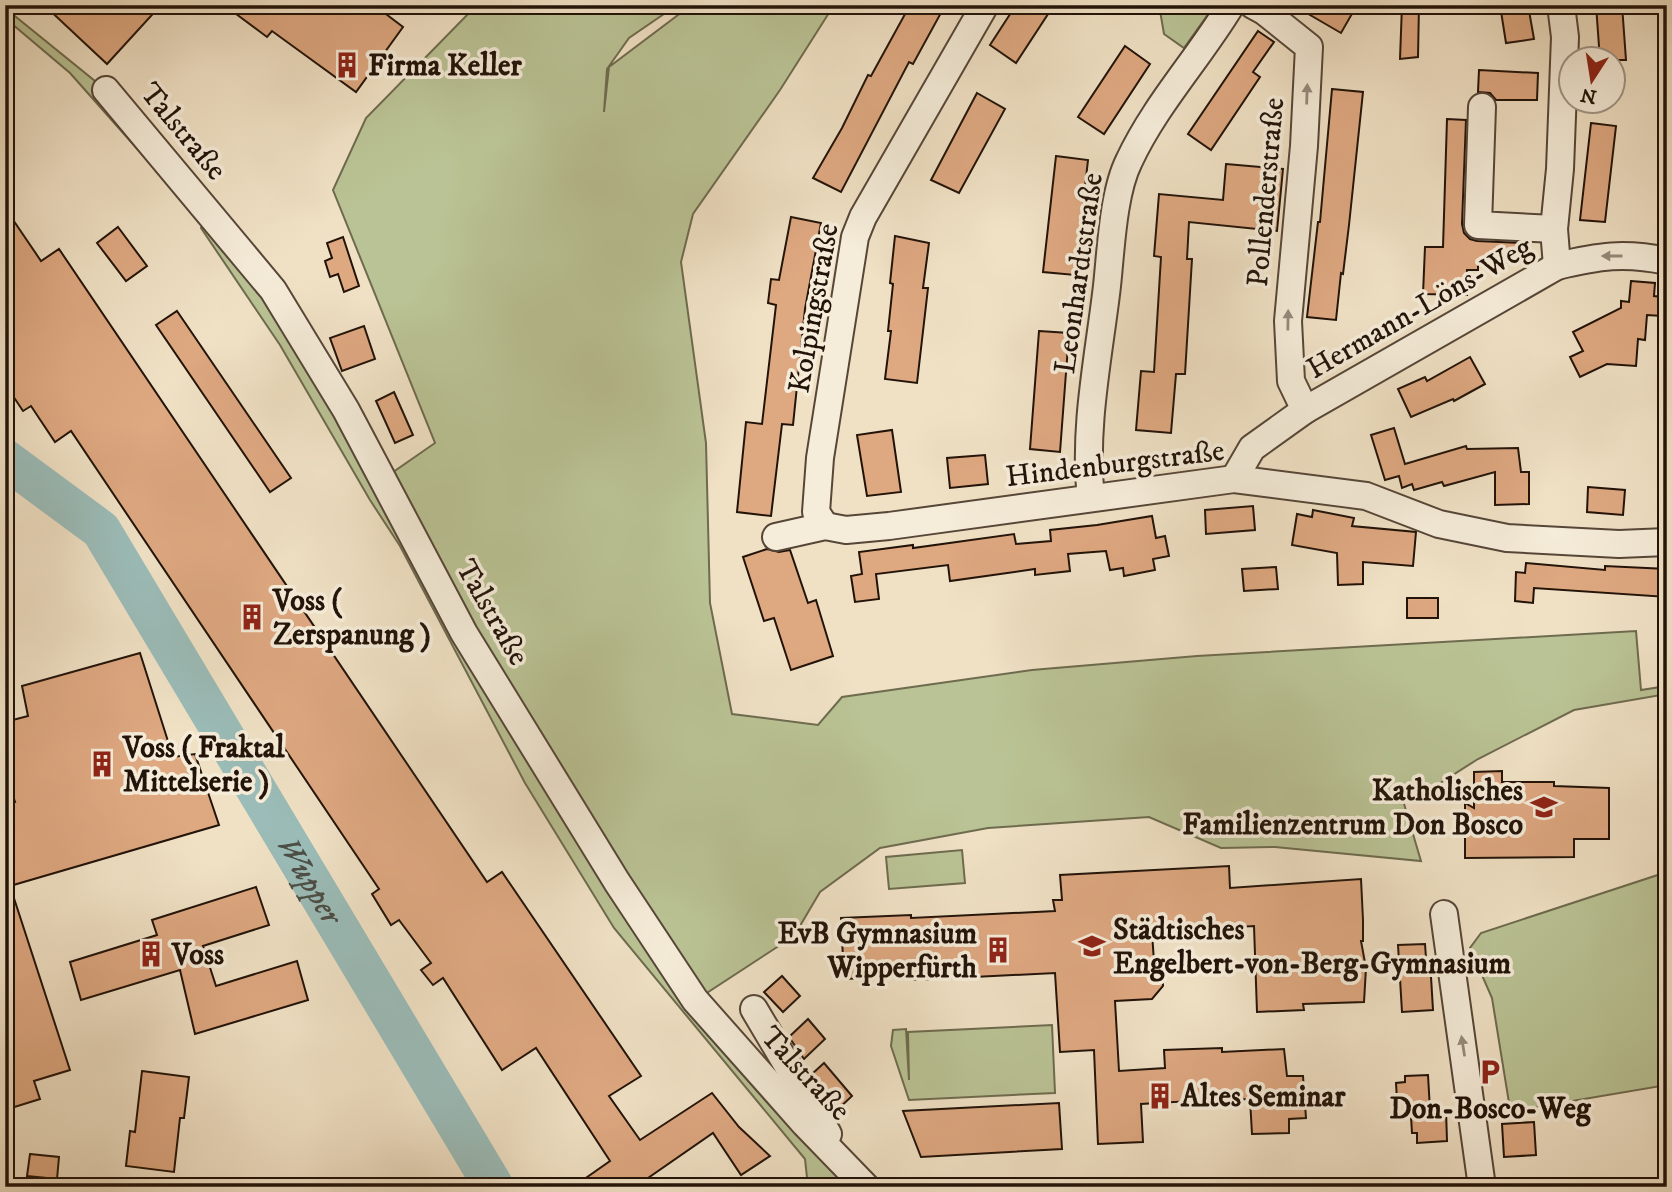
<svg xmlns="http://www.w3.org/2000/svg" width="1672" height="1192" font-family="'IM FELL DW Pica',serif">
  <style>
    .green { fill: #bac395; stroke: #6e6b4f; stroke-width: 2 }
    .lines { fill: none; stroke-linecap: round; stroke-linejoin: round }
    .stream { stroke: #6b7872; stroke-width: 7 }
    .river { stroke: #9bbcb8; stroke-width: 40 }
    .building { fill: #dea881; stroke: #221309; stroke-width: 2 }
    .minor-casing { stroke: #564638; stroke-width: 30 }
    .minor { stroke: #f5ecd9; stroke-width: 26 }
    .oneway { fill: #968a7b }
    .labels { text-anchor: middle; stroke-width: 7; stroke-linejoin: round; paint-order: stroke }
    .poi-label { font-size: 30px; font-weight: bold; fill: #221309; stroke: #f5ecd9; text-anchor: start }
    .street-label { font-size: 30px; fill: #221309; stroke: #f5ecd9 }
    .water-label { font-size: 32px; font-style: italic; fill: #4c4e46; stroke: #f5ecd9 }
  </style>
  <rect width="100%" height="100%" fill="#f0e1c5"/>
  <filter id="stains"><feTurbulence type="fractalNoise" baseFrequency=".00286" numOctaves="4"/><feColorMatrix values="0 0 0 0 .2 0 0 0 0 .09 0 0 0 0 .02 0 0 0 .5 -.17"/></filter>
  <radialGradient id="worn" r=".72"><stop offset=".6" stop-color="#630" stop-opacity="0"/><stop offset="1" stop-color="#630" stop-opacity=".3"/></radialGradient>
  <g class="green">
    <path d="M471 5H677L629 38 607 69 604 112 609 67 686 9 714 5H834L780 90 693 214 681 262 706 443 710 603 732 714 818 725 842 697 1032 670 1197 656 1636 631 1641 690 1667 686V694L1574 710 1478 759 1437 785 1402 797 1421 861 1275 847 1221 848 1149 817 988 828 880 848 820 892 794 936 690 1004 855 1187H808L805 1159 614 928 525 783 400 546 370 500 280 345 201 228 210 213 383 479 435 443 333 190 366 118 474 8Z"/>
    <path d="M1159 5H1211L1209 13 1184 48 1164 34Z"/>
    <path d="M5 8 106 90 179 196 70 73 5 18Z"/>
    <path d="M962 850 965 883 889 889 886 857Z"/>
    <path d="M1667 872V1085L1531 1108 1510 1109 1492 998 1470 948 1481 933Z"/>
    <path d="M1052 1025 1055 1093 909 1100 891 1046 893 1030 906 1029 909 1080 908 1032Z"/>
  </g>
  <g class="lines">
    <path class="stream" d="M5 466 16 467"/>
    <path class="river" id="s1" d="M5 459 101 530 494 1187"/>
  </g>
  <g class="building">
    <path d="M44 5H161L107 64Z"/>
    <path d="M224 5H374L403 27 356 92 272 31 267 37Z"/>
    <path d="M910 5H930L942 11 913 64 909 62 841 192 813 178 842 128 868 75 871 76Z"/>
    <path d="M1016 5H1040L1050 11 1016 63 990 45Z"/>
    <path d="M1293 5H1357L1341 33Z"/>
    <path d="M1402 5H1419L1418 57 1400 59Z"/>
    <path d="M1500 5H1528L1534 39 1506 43Z"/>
    <path d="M1596 5H1622L1626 60H1600Z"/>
    <path d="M1258 31 1274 42 1253 72 1260 77 1211 150 1188 134Z"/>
    <path d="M1125 46 1150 64 1104 134 1078 117Z"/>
    <path d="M1479 70 1538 73 1537 100H1496L1490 93 1478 92Z"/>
    <path d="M1332 89 1363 92 1349 225 1343 274 1341 273 1336 320 1307 317 1318 222H1320Z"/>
    <path d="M977 93 1005 109 959 193 931 180Z"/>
    <path d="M1447 119 1466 120 1462 224 1464 233 1470 239 1477 241 1522 243 1521 263 1478 261V270H1467V295L1423 294 1425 247H1443Z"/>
    <path d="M1591 123 1616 126 1605 222 1580 220Z"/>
    <path d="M1056 156 1088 160 1075 275 1043 272Z"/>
    <path d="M1226 164 1283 169 1277 231 1189 222 1187 259H1192L1185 374H1176L1171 433 1136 430 1141 371 1154 372 1161 257 1154 256 1159 194 1223 200Z"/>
    <path d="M5 208 41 261 59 249 487 882 502 872 641 1076 609 1096 640 1140 712 1093 739 1127 770 1156 741 1175 713 1133 635 1187H573L610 1161 536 1048 502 1070 443 978 433 985 421 970 431 963 399 920 391 925 372 894 379 889 71 431 55 442 31 406 23 411 5 384Z"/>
    <path d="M791 217 821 223 805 309 793 425 782 424 771 516 737 512 746 422 762 424 776 305 768 303 771 279 779 280Z"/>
    <path d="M118 227 147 266 126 281 97 243Z"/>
    <path d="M895 236 929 243 923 288H928L917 383 885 379 891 331H888L893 284 890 283Z"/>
    <path d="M343 237 359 286 344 292 338 274 330 277 325 261 332 258 327 243Z"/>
    <path d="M1631 281 1655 283 1654 296 1663 297 1662 316 1647 315 1645 340 1638 339 1636 366 1607 364 1580 377 1570 357 1583 351 1573 332 1621 308V301L1629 302Z"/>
    <path d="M177 311 291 478 270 492 156 325Z"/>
    <path d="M364 326 375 359 342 371 330 338Z"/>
    <path d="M1039 331 1069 333 1060 452 1030 449Z"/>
    <path d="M1470 357 1485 384 1454 401 1453 399 1411 417 1398 389 1425 377 1427 381Z"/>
    <path d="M394 392 413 435 395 443 376 401Z"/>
    <path d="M1394 428 1405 464 1466 446 1467 449 1518 448 1521 472H1529V504L1495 505V472L1444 486 1442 482 1414 490 1412 484 1402 488 1399 476 1385 480 1371 435Z"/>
    <path d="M892 430 901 492 867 496 857 435Z"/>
    <path d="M985 455 988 484 950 488 947 458Z"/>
    <path d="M1588 487 1625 490 1623 515 1587 512Z"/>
    <path d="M1253 506 1255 530 1206 534 1205 510Z"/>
    <path d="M1313 510 1354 518 1352 526 1416 532 1413 566 1363 562V584L1338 585 1337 553 1292 545 1297 514 1312 517Z"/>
    <path d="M1152 516 1156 538 1165 536 1169 556 1153 559 1155 570 1124 576 1123 568 1110 570 1106 551 1068 554 1070 571 1035 575V569L950 581 948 565 876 574 879 599 855 602 851 576 862 574 859 552 913 545V548L1014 534 1016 544 1051 541 1050 530 1097 525Z"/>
    <path d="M767 549 779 552 790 550 808 603 816 600 833 656 791 670 774 618 764 621 743 557Z"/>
    <path d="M1526 563 1605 570V566L1667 569V597L1534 588 1533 603 1515 601 1516 572 1525 573Z"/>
    <path d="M1276 567 1278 589 1244 591 1242 569Z"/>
    <rect x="1407" y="598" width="31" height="20"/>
    <path d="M140 653 173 757 195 754 219 825 10 886 70 1070 34 1081 40 1099 5 1110V804L15 802 5 771V722L28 716 22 686Z"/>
    <path d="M1502 771V782H1554V786L1609 788V839H1574V857L1465 858V803L1474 808V772Z"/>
    <path d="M1229 866 1230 888 1361 879 1363 920V941H1361L1366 968 1364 1002 1303 1004 1304 1010 1257 1012 1254 926 1152 932 1154 962 1162 969 1163 986 1152 999 1115 1001 1119 1071 1165 1068 1164 1050 1222 1048V1052L1284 1049 1287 1076H1303L1306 1118 1289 1119V1133L1252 1134 1250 1099 1174 1102 1141 1104 1143 1142 1098 1144 1094 1050 1060 1052 1055 973 914 980 913 976 844 979 841 918 911 915V918L1055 911 1053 900H1062L1060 875Z"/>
    <path d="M256 887 269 925 203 946 216 986 297 961 308 1000 195 1034 180 970 81 1000 70 962 157 935 152 920Z"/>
    <path d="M1425 944 1427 972H1430L1431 977 1433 1010 1402 1012 1398 945Z"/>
    <path d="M782 976 800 996 783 1012 764 992Z"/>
    <path d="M808 1019 825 1039 804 1059 789 1037Z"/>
    <path d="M824 1063 852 1096 834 1113 811 1075Z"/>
    <path d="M142 1071 189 1077 184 1118H180L174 1172 126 1166 130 1131 135 1132Z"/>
    <path d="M1428 1075 1430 1110H1446L1447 1141 1417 1143V1133H1412L1410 1100 1397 1101 1396 1083 1405 1082V1076Z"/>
    <path d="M1059 1103 1062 1149 921 1157 903 1111Z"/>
    <path d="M1534 1122 1536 1155 1504 1157 1502 1124Z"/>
    <path d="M30 1154 59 1157 57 1179 27 1176Z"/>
  </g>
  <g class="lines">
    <g class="minor-casing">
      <g id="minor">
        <path d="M1253 5 1264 11 1309 47 1304 146 1288 321 1291 381 1305 410"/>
        <path d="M106 90 273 290 346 410 464 633 617 882 695 1000 805 1124 866 1187"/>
        <path d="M1482 107 1478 225 1554 229"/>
        <path d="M1557 266 1554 229 1560 169 1565 37 1561 5"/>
        <path d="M1234 479 1252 448 1305 410 1557 266C1599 256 1624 252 1667 261"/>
        <path d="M1091 498C1083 428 1099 355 1107 286 1111 249 1113 193 1129 161 1155 105 1199 58 1231 5"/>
        <path d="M825 526 816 512 820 458 855 237 863 217 985 5"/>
        <path d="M776 537 825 526 846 530 889 526 1234 479 1366 496 1439 524 1507 538 1619 544 1667 542"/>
        <path d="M1444 914 1482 1187"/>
        <path d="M754 1009 828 1134"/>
      </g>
    </g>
    <use href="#minor" class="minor"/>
  </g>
  <defs><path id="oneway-solid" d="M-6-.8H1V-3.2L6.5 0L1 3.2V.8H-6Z" transform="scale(1.75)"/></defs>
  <g class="oneway">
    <use href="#oneway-solid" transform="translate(1307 94) rotate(-88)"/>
    <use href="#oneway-solid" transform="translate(1612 256) rotate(-180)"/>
    <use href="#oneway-solid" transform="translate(1288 320) rotate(-89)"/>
    <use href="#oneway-solid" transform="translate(1463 1046) rotate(-99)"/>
  </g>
  <defs>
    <g id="building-bare" transform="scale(2.1)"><path d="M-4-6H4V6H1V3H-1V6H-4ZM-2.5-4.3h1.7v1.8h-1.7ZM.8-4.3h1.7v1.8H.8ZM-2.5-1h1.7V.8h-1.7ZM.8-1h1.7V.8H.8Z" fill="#8f2418" stroke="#f5ecd9" stroke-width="2.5" paint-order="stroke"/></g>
    <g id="school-bare" transform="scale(2.1)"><path d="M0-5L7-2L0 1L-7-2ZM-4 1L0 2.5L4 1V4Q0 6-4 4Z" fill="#8f2418" stroke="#f5ecd9" stroke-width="2.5" paint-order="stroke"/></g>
    <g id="parking-bare" transform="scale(2.1)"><path d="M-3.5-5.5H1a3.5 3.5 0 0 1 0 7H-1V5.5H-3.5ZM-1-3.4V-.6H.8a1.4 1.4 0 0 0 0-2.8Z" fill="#8f2418" stroke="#f5ecd9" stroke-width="2.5" paint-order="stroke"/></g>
  </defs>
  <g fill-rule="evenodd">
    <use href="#building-bare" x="347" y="65"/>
    <use href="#building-bare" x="252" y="617"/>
    <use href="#building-bare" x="102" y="764"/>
    <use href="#school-bare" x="1544" y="807"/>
    <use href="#school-bare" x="1092" y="946"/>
    <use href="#building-bare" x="998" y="950"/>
    <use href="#building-bare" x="151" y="954"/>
    <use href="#parking-bare" x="1490" y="1072"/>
    <use href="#building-bare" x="1160" y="1096"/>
  </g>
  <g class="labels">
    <g class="poi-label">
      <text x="368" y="75">Firma Keller</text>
      <text x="273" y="610">Voss (<tspan x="273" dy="34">Zerspanung )</tspan></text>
      <text x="123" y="757">Voss ( Fraktal<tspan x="123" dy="34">Mittelserie )</tspan></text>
      <text x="1523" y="800" text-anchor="end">Katholisches<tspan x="1523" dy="34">Familienzentrum Don Bosco</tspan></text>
      <text x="1113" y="939">Städtisches<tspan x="1113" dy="34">Engelbert-von-Berg-Gymnasium</tspan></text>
      <text x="977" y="943" text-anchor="end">EvB Gymnasium<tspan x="977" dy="34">Wipperfürth</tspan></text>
      <text x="172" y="964">Voss</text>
      <text x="1181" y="1106">Altes Seminar</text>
      <text x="1490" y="1118" text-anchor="middle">Don-Bosco-Weg</text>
    </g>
    <g class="street-label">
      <text transform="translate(184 131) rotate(50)" y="10">Talstraße</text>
      <text transform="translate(1265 192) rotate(-85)" y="10">Pollenderstraße</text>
      <text transform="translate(1078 273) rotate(-82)" y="10">Leonhardtstraße</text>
      <text transform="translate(1419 307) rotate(-30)" y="10">Hermann-Löns-Weg</text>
      <text transform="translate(813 308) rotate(-80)" y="10">Kolpingstraße</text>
      <text transform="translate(1115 463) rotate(-7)" y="10">Hindenburgstraße</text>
      <text transform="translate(493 612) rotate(60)" y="10">Talstraße</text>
      <text transform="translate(806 1073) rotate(47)" y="10">Talstraße</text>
    </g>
    <g class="water-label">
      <text dy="11" stroke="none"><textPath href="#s1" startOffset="527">Wupper</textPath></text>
    </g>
  </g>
  <rect width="1672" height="1192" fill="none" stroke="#f0e1c5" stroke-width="28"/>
  <rect x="7" y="7" width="1658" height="1178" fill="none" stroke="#221309" stroke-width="3.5"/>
  <rect x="14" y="14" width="1644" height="1164" fill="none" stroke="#221309" stroke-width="2"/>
  <g transform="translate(1592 80) rotate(192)"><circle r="33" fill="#f5ecd9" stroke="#a19586" stroke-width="2"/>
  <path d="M0-5L12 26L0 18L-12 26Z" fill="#8f2418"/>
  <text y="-10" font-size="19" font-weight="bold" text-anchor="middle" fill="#221309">N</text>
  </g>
  <rect width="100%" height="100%" filter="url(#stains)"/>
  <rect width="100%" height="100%" fill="url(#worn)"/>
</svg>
